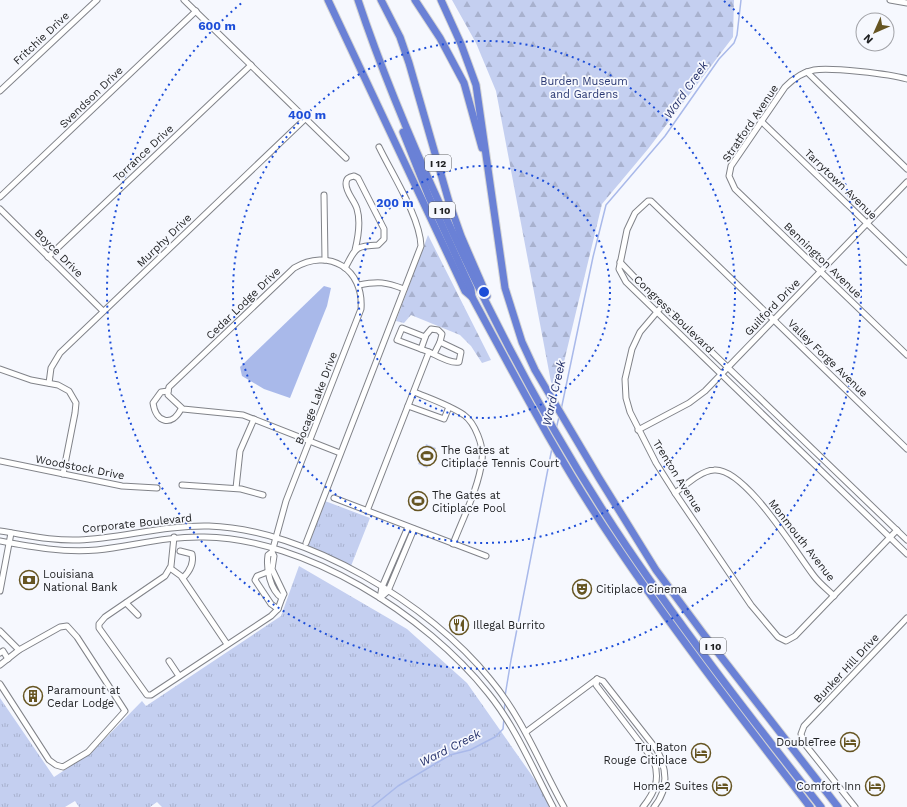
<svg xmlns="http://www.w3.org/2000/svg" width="907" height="807" font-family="'Work Sans',sans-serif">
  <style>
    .grass { fill: url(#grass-tufts) }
    .forest { fill: url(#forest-firs) }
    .garden { fill: #c4cff0 }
    .water { fill: #a9b9ea }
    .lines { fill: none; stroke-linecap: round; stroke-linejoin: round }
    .stream { stroke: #a9b9ea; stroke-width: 1.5 }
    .minor-casing { stroke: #818389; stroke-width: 7 }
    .highway-casing { stroke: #d3d3d3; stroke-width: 9 }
    .minor { stroke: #fff; stroke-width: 5 }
    .highway { stroke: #6a81d6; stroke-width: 7 }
    .ring { fill: none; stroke: #1d4ed8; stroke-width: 2; stroke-dasharray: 2 4 }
    .labels { text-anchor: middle; stroke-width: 3.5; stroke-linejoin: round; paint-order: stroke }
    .shield { fill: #f6f8fe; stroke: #616265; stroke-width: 1 }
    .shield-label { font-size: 10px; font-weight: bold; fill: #212224 }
    .street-label { font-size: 11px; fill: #212224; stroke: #f6f8fe }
    .park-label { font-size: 11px; fill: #2b3973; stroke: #f6f8fe }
    .poi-label { font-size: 11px; fill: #212224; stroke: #f6f8fe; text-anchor: start }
    .water-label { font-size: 12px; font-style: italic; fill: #25316b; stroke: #f6f8fe }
    .centre { fill: #1d4ed8; stroke: #f6f8fe; stroke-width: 2 }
    .ring-label { font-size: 12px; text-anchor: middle; font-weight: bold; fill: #1d4ed8; stroke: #f6f8fe; stroke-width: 3.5; stroke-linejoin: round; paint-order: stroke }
  </style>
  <defs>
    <pattern id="grass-tufts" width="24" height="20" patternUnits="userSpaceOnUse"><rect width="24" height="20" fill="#c4cff0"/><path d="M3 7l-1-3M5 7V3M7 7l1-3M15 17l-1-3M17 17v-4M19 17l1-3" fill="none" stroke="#a8b1ce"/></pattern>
    <pattern id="forest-firs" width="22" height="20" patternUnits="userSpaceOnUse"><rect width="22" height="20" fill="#c4cff0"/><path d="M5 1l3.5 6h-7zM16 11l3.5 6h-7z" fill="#a8b1ce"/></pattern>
  </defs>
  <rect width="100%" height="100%" fill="#f6f8fe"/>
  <g class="grass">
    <path d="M325 501 370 518 351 566 308 547Z"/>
    <path d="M299 566 407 629 467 683 554 807H162L157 802 150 807H79L75 801 65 807H0V698L54 777 92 752 142 701 146 706 281 616Z"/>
  </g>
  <g class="forest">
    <path d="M452 0H734L733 37 648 149 602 204 557 391 551 382 496 91 476 43Z"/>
    <path d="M428 235 491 360 482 363 471 346 460 335 411 315 404 323 396 321Z"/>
  </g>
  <path class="garden" d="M426 444 436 448 427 468 418 464Z"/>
  <g class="water">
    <path d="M324 286 331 288 327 306 290 398 264 389 242 376 240 367Z"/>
    <path d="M417 491 423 494V497L427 498 424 507 420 506 418 509 411 506 412 504 409 503 414 492 416 493Z"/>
  </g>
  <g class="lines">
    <g class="stream">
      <path d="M561 410 593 257 606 205 665 136 719 59 734 43 737 35 741 0"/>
      <path d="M556 429 559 417"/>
      <path d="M505 696 511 660 552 448"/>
      <path d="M504 712 505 702"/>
      <path d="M372 807 398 786 450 755 470 750 495 737 503 729 504 718"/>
    </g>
    <g class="minor-casing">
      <g id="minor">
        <path d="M184 0 346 158"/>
        <path d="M890 0 907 3"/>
        <path d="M807 72 907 169"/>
        <path d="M907 79C890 74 830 67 814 70 803 72 793 79 785 87L731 166 729 176 735 189 907 355"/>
        <path d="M0 91 97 0"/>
        <path d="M761 121 907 262"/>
        <path d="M324 195 325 260"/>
        <path d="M0 197 196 11"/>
        <path d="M0 209 103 311"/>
        <path d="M48 257 251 65"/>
        <path d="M620 262 639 282 907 540"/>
        <path d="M345 268C356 248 354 246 378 245L384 239V229L358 178 354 176C349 177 346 178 346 184 346 193 355 201 357 209 361 222 358 238 355 250"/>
        <path d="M359 285C378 281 386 282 404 289"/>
        <path d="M663 305 640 332 632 349 625 379 626 398 630 412 656 463 675 493 751 605 778 637 786 641 795 636 897 530"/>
        <path d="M421 349 426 335 431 329 438 330 442 334 440 342"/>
        <path d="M429 352C438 356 451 364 459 362L461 352 440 342 434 354"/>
        <path d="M0 369 31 380 58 385 69 391 76 403 75 413 63 474"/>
        <path d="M49 383 51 368 60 353 305 119"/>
        <path d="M168 391 169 387 294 268C329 247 364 269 361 309L286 501 272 552 274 556 272 569 284 594 282 598C270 590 266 569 268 555L272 552"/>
        <path d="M168 391V395L183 409 243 415 340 453"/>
        <path d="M168 391 161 392 153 403C156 423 172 427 181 409"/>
        <path d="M414 392C431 399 449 405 464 415 475 423 484 446 482 460 479 487 463 518 453 544"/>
        <path d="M408 406 444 419 449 407"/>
        <path d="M638 430 689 403 705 391 907 182"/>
        <path d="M907 449 651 201H648L635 213 627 230 619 269 626 282 907 554"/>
        <path d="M0 461 122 486 157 488"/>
        <path d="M182 485 241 489 263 495"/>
        <path d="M236 488 240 451 254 419"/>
        <path d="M675 493C686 485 700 471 714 470 745 467 796 553 814 576 820 584 827 589 834 596"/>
        <path d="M334 498 486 556"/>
        <path d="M367 511 429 352 397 340 402 328 425 337"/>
        <path d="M408 527 382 587 380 598 388 591 414 529"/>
        <path d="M0 531C27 535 51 541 79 540 122 538 164 525 209 526 306 529 430 604 490 679 522 717 540 764 564 807"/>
        <path d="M174 537 171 566 165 576 105 617 99 624V628L147 695H151L271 616 278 609 282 598"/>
        <path d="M0 541C32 547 64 553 97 550 133 546 167 536 204 537 305 538 426 615 488 693 515 726 533 769 553 807"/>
        <path d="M306 543 421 246C420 217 392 174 379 147"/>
        <path d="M180 551 192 554C194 563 189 572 183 578"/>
        <path d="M170 568 181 576 227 644"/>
        <path d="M270 571 257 576 255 580 271 604 278 609"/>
        <path d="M0 591 11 533"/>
        <path d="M126 603 138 615"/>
        <path d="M0 631 19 650 60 627 67 626 77 637 125 711 88 752 63 767 56 765 49 760 0 684"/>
        <path d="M0 653 3 651 8 659"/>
        <path d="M169 661 179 676"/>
        <path d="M0 665 19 650"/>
        <path d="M597 679 603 681 657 750C667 769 669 789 654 807"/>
        <path d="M597 679 596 685 654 761C660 780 655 792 643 807"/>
        <path d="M526 732 597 679"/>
        <path d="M855 807 804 743 801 734 804 726 907 618"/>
      </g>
    </g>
    <g class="highway-casing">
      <g id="highway">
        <path d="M328 0 465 291 472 297C517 380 561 464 614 542 675 633 743 720 810 807"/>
        <path d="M358 0C382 72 411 141 442 209 495 327 555 440 627 547 688 637 754 722 821 807"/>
        <path d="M381 0 400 37 409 63 449 202 461 236 487 296"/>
        <path d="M415 0 440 38 464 83 482 148"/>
        <path d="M441 0 461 44 476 85 505 288 522 342 535 370 599 478 656 570 705 636 838 807"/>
        <path d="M403 132 429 197 471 289 472 297"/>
      </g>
    </g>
    <use href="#minor" class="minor"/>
    <use href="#highway" class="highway"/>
  </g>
  <g class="ring">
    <circle cx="484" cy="292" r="126"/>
    <circle cx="484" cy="292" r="251"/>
    <path d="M724 1A377 377 0 1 1 244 1"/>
  </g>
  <defs>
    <g id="stadium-ring" transform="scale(1)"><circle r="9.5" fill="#f6f8fe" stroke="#652" stroke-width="1.5"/><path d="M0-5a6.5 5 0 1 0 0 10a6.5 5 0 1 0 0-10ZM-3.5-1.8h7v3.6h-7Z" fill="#652"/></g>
    <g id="bank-ring" transform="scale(1)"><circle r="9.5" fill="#f6f8fe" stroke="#652" stroke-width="1.5"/><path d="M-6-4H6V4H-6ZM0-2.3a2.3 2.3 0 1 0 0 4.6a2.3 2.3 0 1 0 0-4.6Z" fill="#652"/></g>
    <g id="theatre-ring" transform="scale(1)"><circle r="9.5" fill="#f6f8fe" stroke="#652" stroke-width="1.5"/><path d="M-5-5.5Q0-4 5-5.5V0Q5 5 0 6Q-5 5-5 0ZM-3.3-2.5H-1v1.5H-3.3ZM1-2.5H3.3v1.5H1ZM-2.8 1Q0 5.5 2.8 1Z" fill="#652"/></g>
    <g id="restaurant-ring" transform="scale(1)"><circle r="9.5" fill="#f6f8fe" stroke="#652" stroke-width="1.5"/><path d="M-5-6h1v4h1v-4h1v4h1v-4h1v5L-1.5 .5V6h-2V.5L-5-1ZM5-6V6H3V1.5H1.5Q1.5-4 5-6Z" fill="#652"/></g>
    <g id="building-ring" transform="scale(1)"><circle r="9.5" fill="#f6f8fe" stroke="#652" stroke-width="1.5"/><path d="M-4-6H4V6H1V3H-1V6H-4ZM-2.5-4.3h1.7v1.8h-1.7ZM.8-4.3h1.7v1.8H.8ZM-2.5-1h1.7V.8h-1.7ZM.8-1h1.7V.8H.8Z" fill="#652"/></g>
    <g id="hotel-ring" transform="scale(1)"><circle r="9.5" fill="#f6f8fe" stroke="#652" stroke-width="1.5"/><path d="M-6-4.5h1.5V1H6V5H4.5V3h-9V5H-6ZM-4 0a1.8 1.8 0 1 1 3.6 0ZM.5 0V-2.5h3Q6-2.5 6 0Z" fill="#652"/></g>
  </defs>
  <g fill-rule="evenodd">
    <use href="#stadium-ring" x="427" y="456"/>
    <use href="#stadium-ring" x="418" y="501"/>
    <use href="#bank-ring" x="29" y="580"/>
    <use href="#theatre-ring" x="582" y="589"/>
    <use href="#restaurant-ring" x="459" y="625"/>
    <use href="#building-ring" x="33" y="696"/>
    <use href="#hotel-ring" x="850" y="742"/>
    <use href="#hotel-ring" x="701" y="753"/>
    <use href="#hotel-ring" x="722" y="786"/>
    <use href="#hotel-ring" x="875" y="786"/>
  </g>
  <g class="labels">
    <g class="shield">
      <rect x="425" y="155" width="26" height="16" rx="3"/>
      <rect x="429" y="202" width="26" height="16" rx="3"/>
      <rect x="700" y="638" width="26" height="16" rx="3"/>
    </g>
    <g class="shield-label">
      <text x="438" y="167">I 12</text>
      <text x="442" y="214">I 10</text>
      <text x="713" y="650">I 10</text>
    </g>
    <g class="street-label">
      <text transform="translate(41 38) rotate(-43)" y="4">Fritchie Drive</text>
      <text transform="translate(91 97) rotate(-44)" y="4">Svendson Drive</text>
      <text transform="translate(750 123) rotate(-56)" y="4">Stratford Avenue</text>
      <text transform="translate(143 153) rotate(-43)" y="4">Torrance Drive</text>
      <text transform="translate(841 184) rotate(44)" y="4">Tarrytown Avenue</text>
      <text transform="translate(164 240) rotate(-44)" y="4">Murphy Drive</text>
      <text transform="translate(59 253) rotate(45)" y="4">Boyce Drive</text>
      <text transform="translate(823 260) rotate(44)" y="4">Bennington Avenue</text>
      <text transform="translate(243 303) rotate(-44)" y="4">Cedar Lodge Drive</text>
      <text transform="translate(772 307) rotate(-46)" y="4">Guilford Drive</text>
      <text transform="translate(674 314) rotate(44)" y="4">Congress Boulevard</text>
      <text transform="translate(828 358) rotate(44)" y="4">Valley Forge Avenue</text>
      <text transform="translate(316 398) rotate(-69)" y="4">Bocage Lake Drive</text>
      <text transform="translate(80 467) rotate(11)" y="4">Woodstock Drive</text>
      <text transform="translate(678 476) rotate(58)" y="4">Trenton Avenue</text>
      <text transform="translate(137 523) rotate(-6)" y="4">Corporate Boulevard</text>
      <text transform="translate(802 540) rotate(52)" y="4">Monmouth Avenue</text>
      <text transform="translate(846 668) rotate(-47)" y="4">Bunker Hill Drive</text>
    </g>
    <g class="park-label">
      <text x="584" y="85">Burden Museum<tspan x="584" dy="13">and Gardens</tspan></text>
    </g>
    <g class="poi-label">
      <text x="441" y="454">The Gates at<tspan x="441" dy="13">Citiplace Tennis Court</tspan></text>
      <text x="432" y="499">The Gates at<tspan x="432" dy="13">Citiplace Pool</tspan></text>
      <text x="43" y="578">Louisiana<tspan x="43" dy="13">National Bank</tspan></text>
      <text x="596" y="593">Citiplace Cinema</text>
      <text x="473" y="629">Illegal Burrito</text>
      <text x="47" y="694">Paramount at<tspan x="47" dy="13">Cedar Lodge</tspan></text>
      <text x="836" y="746" text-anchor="end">DoubleTree</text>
      <text x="687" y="751" text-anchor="end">Tru Baton<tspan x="687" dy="13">Rouge Citiplace</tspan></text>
      <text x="708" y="790" text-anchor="end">Home2 Suites</text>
      <text x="861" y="790" text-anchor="end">Comfort Inn</text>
    </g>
    <g class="water-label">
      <text transform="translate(686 90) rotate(-55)" y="4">Ward Creek</text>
      <text transform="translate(554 393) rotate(-77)" y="4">Ward Creek</text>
      <text transform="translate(450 748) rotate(-27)" y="4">Ward Creek</text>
    </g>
  </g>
  <circle cx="484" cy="292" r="6" class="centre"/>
  <g class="ring-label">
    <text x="217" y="30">600 m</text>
    <text x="307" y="119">400 m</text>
    <text x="395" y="207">200 m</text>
  </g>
  <g transform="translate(875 32) rotate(225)"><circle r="19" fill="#f6f8fe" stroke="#a1a2a7"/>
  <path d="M0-3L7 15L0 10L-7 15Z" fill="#665522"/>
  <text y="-6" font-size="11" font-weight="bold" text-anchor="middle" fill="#212224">N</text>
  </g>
</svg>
